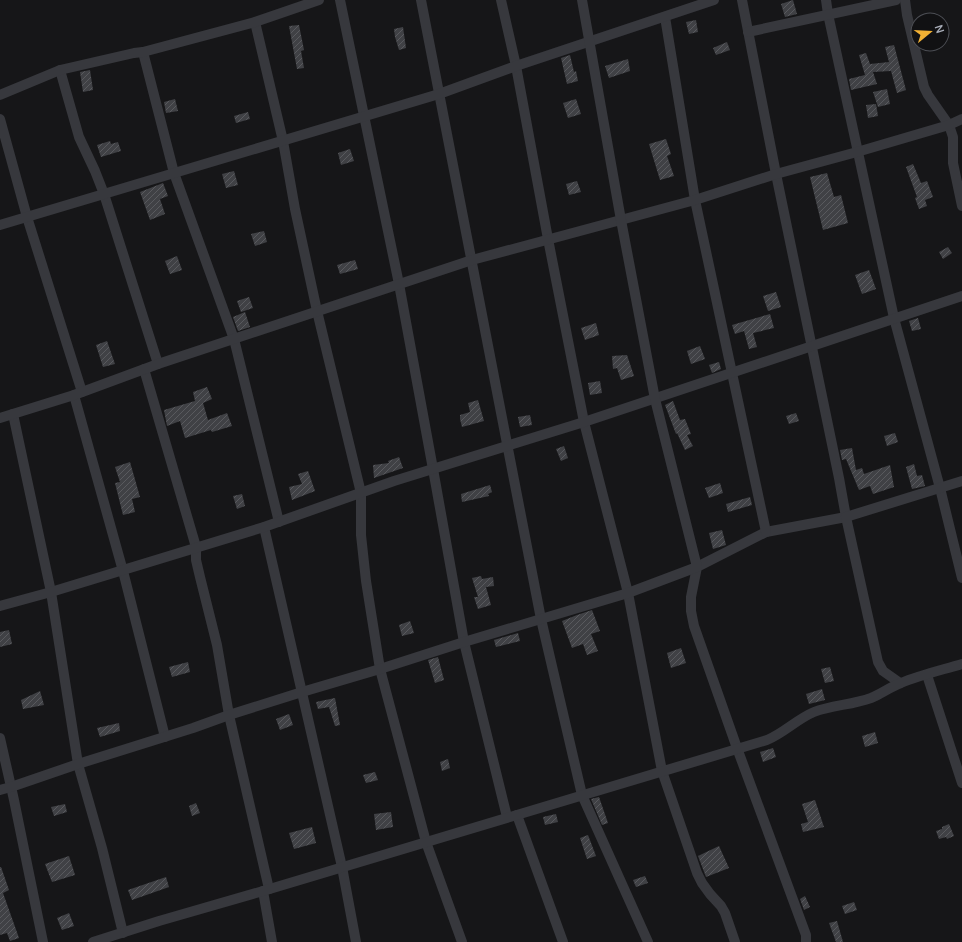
<svg xmlns="http://www.w3.org/2000/svg" width="962" height="942" font-family="Manrope,sans-serif">
  <style>
    .building { fill: url(#building-hatch) }
    .lines { fill: none; stroke-linecap: round; stroke-linejoin: round }
    .minor { stroke: #37383d; stroke-width: 10 }
  </style>
  <defs>
    <pattern id="building-hatch" width="6" height="6" patternUnits="userSpaceOnUse"><rect width="6" height="6" fill="#404145"/><path d="M-1 1l2-2M0 6l6-6M5 7l2-2" fill="none" stroke="#595a5e"/></pattern>
  </defs>
  <rect width="100%" height="100%" fill="#161618"/>
  <g class="building">
    <path d="M793 0 797 14 785 17 781 4Z"/>
    <path d="M696 20 698 32 689 34 686 22Z"/>
    <path d="M299 25 304 50 301 51 304 68 297 69 289 26Z"/>
    <path d="M403 27 406 48 399 50 395 37 394 29Z"/>
    <path d="M727 42 730 50 716 55 713 48Z"/>
    <path d="M894 45 906 90 897 93 891 71 873 72 877 84 851 90 849 79 865 75 859 55 866 53 870 64 889 62 885 47Z"/>
    <path d="M570 55 574 72 576 71 578 81 567 84 561 58Z"/>
    <path d="M628 59 630 71 609 78 605 66Z"/>
    <path d="M90 70 93 90 83 92 80 72Z"/>
    <path d="M887 89 890 104 878 107 873 92Z"/>
    <path d="M175 99 178 111 166 113 164 102Z"/>
    <path d="M576 99 581 114 568 118 563 103Z"/>
    <path d="M876 104 878 116 868 118 866 105Z"/>
    <path d="M248 112 250 119 236 123 234 116Z"/>
    <path d="M666 139 671 154 667 156 674 176 660 180 649 144Z"/>
    <path d="M110 141 111 144 118 142 121 151 101 157 97 145Z"/>
    <path d="M350 149 354 161 341 165 338 153Z"/>
    <path d="M913 164 921 183 927 181 933 197 925 200 927 206 919 209 915 198 917 197 906 167Z"/>
    <path d="M234 171 238 185 226 188 222 174Z"/>
    <path d="M827 173 834 197 841 195 848 223 823 230 810 177Z"/>
    <path d="M577 181 581 192 569 195 566 184Z"/>
    <path d="M163 183 168 196 160 199 165 214 150 220 140 192Z"/>
    <path d="M264 231 267 242 255 246 251 234Z"/>
    <path d="M948 247 952 253 943 259 939 252Z"/>
    <path d="M177 256 182 270 170 274 165 261Z"/>
    <path d="M355 260 358 269 340 274 337 265Z"/>
    <path d="M869 270 876 289 862 294 855 275Z"/>
    <path d="M776 292 781 307 768 311 763 296Z"/>
    <path d="M249 297 253 308 241 312 237 301Z"/>
    <path d="M245 312 250 327 238 331 233 317Z"/>
    <path d="M770 314 774 328 753 333 757 347 749 349 744 331 735 334 732 325Z"/>
    <path d="M918 318 921 329 912 331 909 321Z"/>
    <path d="M596 323 599 335 585 340 581 328Z"/>
    <path d="M107 341 115 364 103 367 96 345Z"/>
    <path d="M700 346 705 359 691 364 687 351Z"/>
    <path d="M627 355 634 376 621 380 617 368 613 369 612 356Z"/>
    <path d="M719 362 721 369 712 373 709 365Z"/>
    <path d="M600 381 602 393 590 395 588 383Z"/>
    <path d="M207 387 212 399 203 403 208 420 227 413 232 426 212 432 211 430 185 438 180 421 167 426 164 410 195 401 193 392Z"/>
    <path d="M478 400 484 421 462 427 460 419V415L470 412 468 403Z"/>
    <path d="M673 401 680 420 685 419 691 434 687 435 693 446 685 450 677 433 676 434 665 405Z"/>
    <path d="M796 413 799 421 789 424 786 416Z"/>
    <path d="M530 415 532 425 520 427 518 417Z"/>
    <path d="M895 433 898 442 887 446 884 436Z"/>
    <path d="M564 446 568 458 561 461 556 449Z"/>
    <path d="M852 448 856 470 862 468 864 474 890 465 894 487 873 494 870 486 859 490 846 459 842 460 840 450Z"/>
    <path d="M399 457 403 468 374 478 373 465 389 463 388 461Z"/>
    <path d="M130 462 140 497 132 499 135 512 123 515 115 483 120 482 115 467Z"/>
    <path d="M914 464 917 476 922 475 925 486 912 489 906 467Z"/>
    <path d="M308 471 315 491 292 500 289 487 302 484 298 474Z"/>
    <path d="M720 483 723 493 709 498 705 488Z"/>
    <path d="M490 485 492 492 488 494 489 496 462 502 461 494Z"/>
    <path d="M242 494 245 506 237 509 233 496Z"/>
    <path d="M750 497 752 505 728 512 726 504Z"/>
    <path d="M722 530 726 545 713 549 709 533Z"/>
    <path d="M481 576 482 579 493 577 494 586 486 587 491 605 478 609 474 597H478L472 578Z"/>
    <path d="M592 610 600 631 591 634 598 651 587 655 583 644 572 648 562 621 577 615Z"/>
    <path d="M410 621 414 633 402 636 399 625Z"/>
    <path d="M9 630 12 644 0 647V632Z"/>
    <path d="M518 633 520 641 496 647 494 640Z"/>
    <path d="M681 648 686 663 671 668 667 653Z"/>
    <path d="M438 657 444 680 435 683 428 660Z"/>
    <path d="M188 662 190 672 172 677 169 667Z"/>
    <path d="M830 667 834 681 825 683 821 669Z"/>
    <path d="M822 689 825 700 809 704 806 694Z"/>
    <path d="M40 691 44 705 23 709 21 700Z"/>
    <path d="M335 698 340 725 335 726 329 707 318 709 316 702Z"/>
    <path d="M289 714 293 725 280 730 276 719Z"/>
    <path d="M119 723 120 731 100 737 97 728Z"/>
    <path d="M875 732 878 743 865 747 862 736Z"/>
    <path d="M773 748 776 757 763 762 760 752Z"/>
    <path d="M448 759 450 768 442 771 440 762Z"/>
    <path d="M375 772 378 780 366 783 363 775Z"/>
    <path d="M599 797 608 823 602 825 591 799Z"/>
    <path d="M815 800 824 827 803 832 801 824 808 822 802 804Z"/>
    <path d="M196 803 200 813 192 816 189 806Z"/>
    <path d="M65 804 67 812 54 816 51 807Z"/>
    <path d="M391 812 393 827 376 830 374 814Z"/>
    <path d="M556 814 558 822 545 825 543 817Z"/>
    <path d="M949 824 954 836 947 839 946 837 939 839 936 831 942 829V827Z"/>
    <path d="M312 827 316 843 294 849 289 833Z"/>
    <path d="M588 835 596 856 587 859 580 838Z"/>
    <path d="M719 846 729 868 706 877 698 856Z"/>
    <path d="M69 856 75 875 52 882 45 864Z"/>
    <path d="M0 867H1L9 890 3 893 19 938 10 941 7 933 0 935Z"/>
    <path d="M645 876 648 883 636 887 633 880Z"/>
    <path d="M166 877 169 887 132 900 128 890Z"/>
    <path d="M805 896 810 907 804 910 800 899Z"/>
    <path d="M854 902 857 910 845 914 842 906Z"/>
    <path d="M69 913 74 926 62 930 57 918Z"/>
    <path d="M837 921 843 942H836L829 923Z"/>
  </g>
  <g class="lines">
    <g class="minor">
      <path d="M340 0 399 284 433 469 464 642 507 817"/>
      <path d="M421 0 541 619 582 795 648 942"/>
      <path d="M501 0 516 66 548 239 584 422 628 593 662 771 697 873 702 883 710 894 721 906 725 913 735 942"/>
      <path d="M742 0 776 174 839 478 846 517 766 532 697 567 691 597V611L694 626 737 748 806 935V942"/>
      <path d="M826 0 828 14 894 318 940 488 962 578"/>
      <path d="M905 0 907 15 924 87 928 95 949 125 953 137V163L962 206"/>
      <path d="M665 17 695 200 732 373 766 532"/>
      <path d="M255 22 283 141 295 209 317 311 361 493V535L366 581 380 669 426 842 462 942"/>
      <path d="M748 32 896 0"/>
      <path d="M143 52 174 173 234 339 279 522"/>
      <path d="M60 70 79 137 95 171 104 194 158 364"/>
      <path d="M0 95 60 70 134 53 143 52 255 22 319 0"/>
      <path d="M0 119 27 217 82 392"/>
      <path d="M0 225 439 94 516 66 714 0"/>
      <path d="M144 369 196 547V560L200 577 217 645 229 715 269 889"/>
      <path d="M74 395 123 571 165 737"/>
      <path d="M13 414 51 592 78 764 102 848 123 933"/>
      <path d="M0 418 74 395 158 364 472 260 695 200 776 174 857 152 949 125 962 119"/>
      <path d="M264 527 342 867 356 942"/>
      <path d="M0 606 51 592 264 527 394 481 584 422 962 296"/>
      <path d="M927 675 962 783"/>
      <path d="M900 683 883 671 878 662 846 517 962 481"/>
      <path d="M0 738 14 800 43 942"/>
      <path d="M0 790 11 787 78 764 193 728 229 715 302 692 380 669 464 642 628 593 697 567 655 399 621 220 582 0"/>
      <path d="M517 815 563 942"/>
      <path d="M263 891 272 942"/>
      <path d="M93 942 159 921 263 891 767 740C784 733 797 719 814 712 832 705 852 705 871 698 881 694 890 687 901 683 920 675 942 670 962 664"/>
    </g>
  </g>
  <g transform="translate(930 32) rotate(72)"><circle r="19" fill="#111113" stroke="#4d4f55"/>
  <path d="M0-3L7 15L0 10L-7 15Z" fill="#f2b134"/>
  <text y="-6" font-size="11" font-weight="bold" text-anchor="middle" fill="#a8adb8">N</text>
  </g>
</svg>
